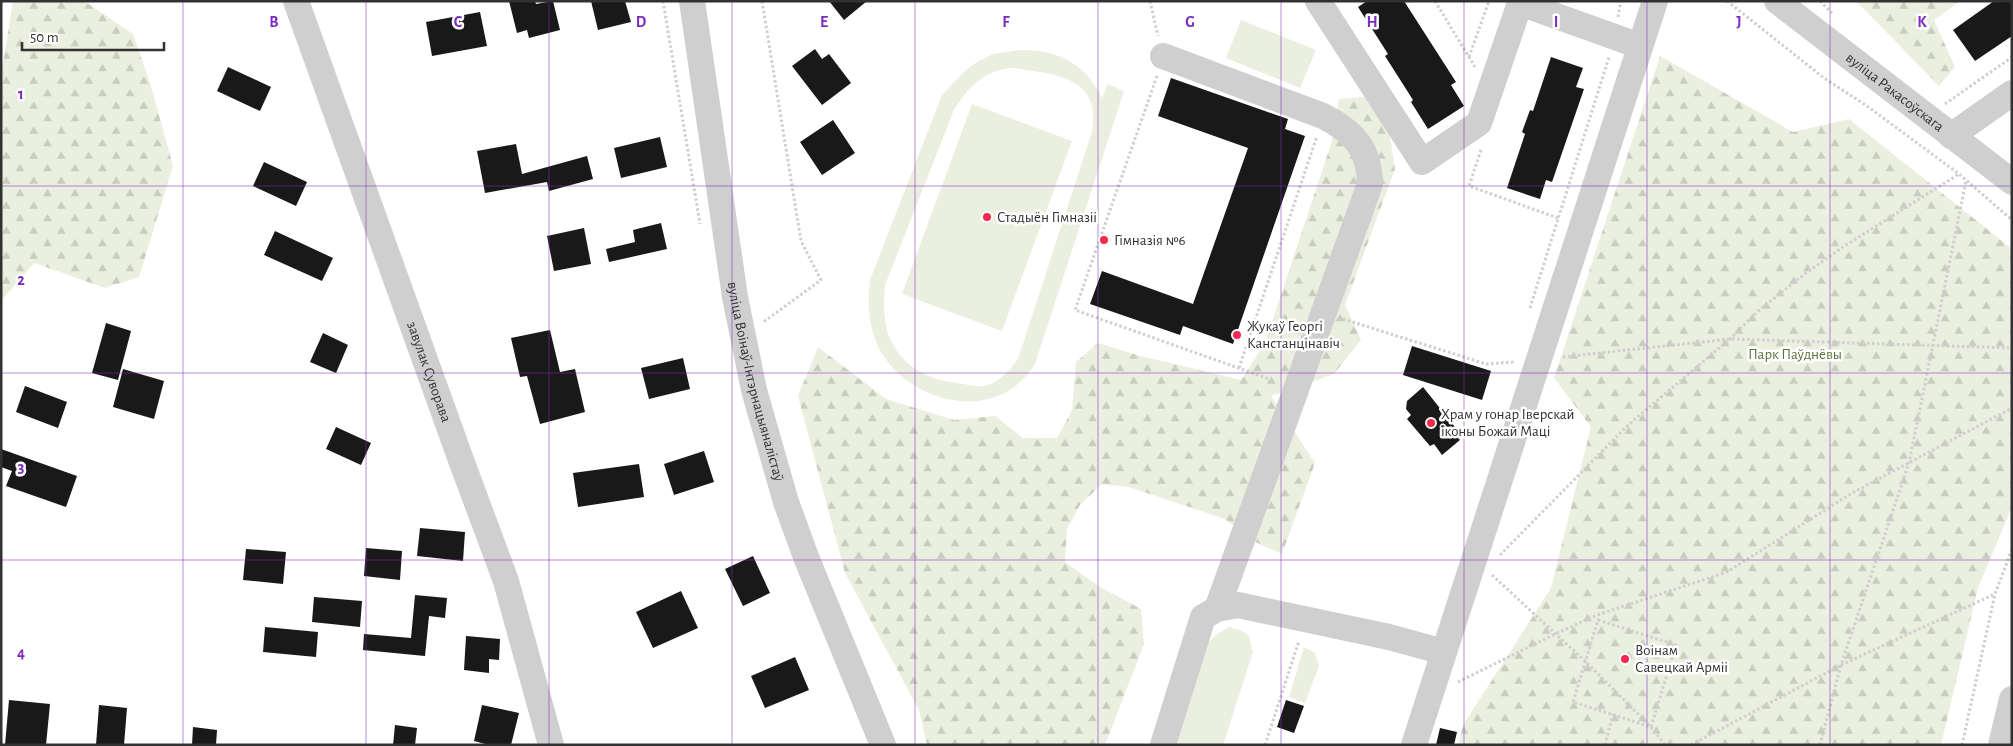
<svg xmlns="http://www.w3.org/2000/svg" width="2013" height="746" font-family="'Alegreya Sans',sans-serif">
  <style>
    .grass { fill: #eaefdf; fill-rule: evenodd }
    .forest { fill: url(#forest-firs) }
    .building { fill: #191919 }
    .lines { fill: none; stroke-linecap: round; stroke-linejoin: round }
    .path { stroke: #cfcfcf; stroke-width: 3; stroke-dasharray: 2.5 2.5; stroke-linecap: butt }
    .minor { stroke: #cfcfcf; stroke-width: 26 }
    .grid { fill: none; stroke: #7b2cbf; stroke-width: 1; stroke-opacity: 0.55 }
    .poi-dot { fill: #f62751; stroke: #fff; stroke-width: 2 }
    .labels { text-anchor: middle; stroke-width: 5; stroke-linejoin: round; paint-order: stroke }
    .street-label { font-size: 15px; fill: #323232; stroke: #fff }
    .poi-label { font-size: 15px; fill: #323232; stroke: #fff; text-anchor: start }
    .park-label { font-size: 15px; fill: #5c733a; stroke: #fff }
    .grid-label { font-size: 16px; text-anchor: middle; font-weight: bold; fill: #7b2cbf; stroke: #fff; stroke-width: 5; stroke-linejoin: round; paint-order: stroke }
  </style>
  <defs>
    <pattern id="forest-firs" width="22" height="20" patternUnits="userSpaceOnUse" patternTransform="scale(1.25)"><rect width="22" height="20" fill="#eaefdf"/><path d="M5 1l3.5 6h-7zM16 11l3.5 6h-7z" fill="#c9cdc0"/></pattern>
  </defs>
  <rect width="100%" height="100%" fill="#fff"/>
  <g class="grass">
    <path d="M1241 20 1316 50 1300 88 1226 58Z"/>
    <path d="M1020 50C1057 49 1086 64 1102 98L1108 84 1124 91 1035 364C1002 418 930 409 891 366 870 342 866 311 870 280L942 95 967 69 977 62 993 54ZM1013 68C1055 74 1102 76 1092 132L1018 359C1010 370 998 384 983 386 977 387 969 385 964 384 937 381 910 373 895 348 883 330 883 307 885 285L954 110C969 86 984 70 1013 68Z"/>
    <path d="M972 104 1072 141 1002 331 902 294Z"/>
    <path d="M1229 627 1240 630 1249 636 1253 652 1223 745H1177L1208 643 1216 635Z"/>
    <path d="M1304 647 1315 653 1319 666 1305 703 1289 697Z"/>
  </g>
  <g class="forest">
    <path d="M13 1H84L133 34 151 86 173 166 139 277 105 288 34 263 1 301V76Z"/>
    <path d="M1856 1H1960L1934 20 1955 67 1939 86Z"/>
    <path d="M1660 56 1793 132 1849 119 2012 249V507L1978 588 1941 745H1458L1463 725 1551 588 1591 427 1554 378Z"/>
    <path d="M1364 97 1389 131 1395 169 1345 305 1361 340 1334 374 1271 396 1315 463 1282 554 1253 541 1225 519 1129 487 1102 484 1080 505 1067 529 1065 562 1100 587 1141 609 1144 644 1105 745H927L919 710 845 573 798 396 818 347 886 399 954 420 995 416 1023 438H1057L1072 410 1076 362 1098 343 1137 355 1241 380 1265 343 1332 141 1339 99Z"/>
  </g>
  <g class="building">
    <path d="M509 1H535L536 4 553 1 560 30 529 38 527 30 517 33Z"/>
    <path d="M591 1H625L631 22 598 30Z"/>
    <path d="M829 1H867L844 20Z"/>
    <path d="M1367 1H1404L1456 82 1451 85 1464 106 1428 129 1411 102 1413 100 1385 56 1388 54 1358 7Z"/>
    <path d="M1994 1H2012V36L1975 61 1953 30Z"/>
    <path d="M480 12 487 46 432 56 426 22Z"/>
    <path d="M815 49 822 59 829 54 851 83 822 105 792 66Z"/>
    <path d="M1551 57 1583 68 1576 87 1584 89 1552 182 1546 180 1540 199 1507 188 1525 134 1522 132 1530 110 1533 111Z"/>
    <path d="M228 67 271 87 260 111 217 91Z"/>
    <path d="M1171 78 1288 119 1285 129 1305 136 1233 344 1183 326 1180 335 1090 304 1102 271 1193 304 1248 148 1158 116Z"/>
    <path d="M833 120 855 153 822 175 800 142Z"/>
    <path d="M660 137 667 167 621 178 614 148Z"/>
    <path d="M516 144 522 174 587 156 593 179 549 191 547 182 485 193 477 151Z"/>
    <path d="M264 162 307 182 296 206 253 186Z"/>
    <path d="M661 223 667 249 609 262 606 249 635 242 633 230Z"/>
    <path d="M584 228 591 264 554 271 547 236Z"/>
    <path d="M275 231 333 258 322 281 264 255Z"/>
    <path d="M106 323 131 331 118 380 92 373Z"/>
    <path d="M550 330 560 372 575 369 585 412 540 424 527 376 520 377 511 338Z"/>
    <path d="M323 333 348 345 336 373 310 362Z"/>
    <path d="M1412 346 1491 371 1482 400 1403 375Z"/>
    <path d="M683 358 690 389 649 399 641 368Z"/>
    <path d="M123 369 164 381 154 419 113 407Z"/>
    <path d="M25 386 67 402 58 428 16 412Z"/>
    <path d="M1423 387 1455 427 1451 430 1460 440 1442 455 1434 444 1430 446 1407 419 1411 415 1406 409 1407 401Z"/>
    <path d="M336 427 371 443 361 465 326 449Z"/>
    <path d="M1 449 77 476 66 507 6 486 12 471 1 467Z"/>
    <path d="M704 451 714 482 674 495 664 464Z"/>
    <path d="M639 464 644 497 578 507 573 473Z"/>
    <path d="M420 528 465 532 463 561 417 556Z"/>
    <path d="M366 548 402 551 400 580 364 576Z"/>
    <path d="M246 549 286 552 283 584 243 580Z"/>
    <path d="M753 556 770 593 743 606 725 569Z"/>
    <path d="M681 591 698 628 653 648 636 612Z"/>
    <path d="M415 595 447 598 445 618 429 616 425 656 363 650 364 634 411 638Z"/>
    <path d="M314 597 362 601 360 627 312 622Z"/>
    <path d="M265 627 318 632 316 657 263 652Z"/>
    <path d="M466 636 500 639 499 660 489 659V673L464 670Z"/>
    <path d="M795 657 809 690 765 708 751 676Z"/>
    <path d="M9 700 50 704 46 745H5Z"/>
    <path d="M1286 700 1304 706 1294 733 1277 727Z"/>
    <path d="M99 705 127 708 124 745H96Z"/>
    <path d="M482 705 519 713 511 745H489L474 741Z"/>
    <path d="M395 725 417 728 415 745H393Z"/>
    <path d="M193 727 217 730 216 745H192Z"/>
    <path d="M1440 728 1457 732 1454 745H1436Z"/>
  </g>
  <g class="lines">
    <g class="path">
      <path d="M663 1 700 224"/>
      <path d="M762 1 801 241 821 280 762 323"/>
      <path d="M1150 1 1158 36"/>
      <path d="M1435 1 1475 67"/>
      <path d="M1727 1 1824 78 1867 106 1959 174 2012 220"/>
      <path d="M1820 1 1832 13"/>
      <path d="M1618 17 1621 1"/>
      <path d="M1469 57 1489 1"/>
      <path d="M1157 76 1075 310 1275 381"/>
      <path d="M1945 104 2012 57"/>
      <path d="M1481 150 1469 186 1558 218"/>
      <path d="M1530 308 1609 57"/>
      <path d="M1343 319 1486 364 1515 362"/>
      <path d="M1563 357 1730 339 2012 348"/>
      <path d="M1239 368 1317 136"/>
      <path d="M1500 555 1628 425 1730 339 1758 311 1806 273 1846 245 1959 174"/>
      <path d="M1492 575 1585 661 1651 727 1665 745"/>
      <path d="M1598 620 1676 645 1651 727 1573 702Z"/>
      <path d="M1458 682 1555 634 1597 615 1727 572 1852 493 2012 408"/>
      <path d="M1265 745 1299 641"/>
      <path d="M1605 745 1613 714"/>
      <path d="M1691 745 1841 665 1995 594"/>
      <path d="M1820 745 1841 665 1909 463 1966 181"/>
      <path d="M1962 745 1995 594 2012 549"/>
    </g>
    <g class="minor">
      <path id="s1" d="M296 1 461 460 506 581 551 745"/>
      <path id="s2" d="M692 1 735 297 754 390 786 502 806 557 883 745"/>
      <path d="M1318 1 1422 162 1479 123 1520 3 1640 46"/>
      <path id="s3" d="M1777 1 2012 182"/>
      <path d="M1163 56 1323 116C1354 132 1369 148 1370 184L1217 609"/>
      <path d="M1951 136 2012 93"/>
      <path d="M1163 745 1203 617 1217 609 1238 605 1389 637 1444 652"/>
      <path d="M1414 745 1655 1"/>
      <path d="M2001 745 2012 699"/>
    </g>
  </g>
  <path class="grid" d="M183 1V745M366 1V745M549 1V745M732 1V745M915 1V745M1098 1V745M1281 1V745M1464 1V745M1647 1V745M1830 1V745M1 186H2012M1 373H2012M1 560H2012"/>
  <g class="poi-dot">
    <circle cx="987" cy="217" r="5"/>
    <circle cx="1104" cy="240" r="5"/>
    <circle cx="1237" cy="335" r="5"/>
    <circle cx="1431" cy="423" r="5"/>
    <circle cx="1625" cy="659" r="5"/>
  </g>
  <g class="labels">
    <g class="street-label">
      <text dy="5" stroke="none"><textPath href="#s3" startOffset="149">вуліца Ракасоўскага</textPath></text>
      <text dy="5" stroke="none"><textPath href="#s1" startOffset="394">завулак Суворава</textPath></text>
      <text dy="5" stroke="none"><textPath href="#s2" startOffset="386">вуліца Воінаў-Інтэрнацыяналістаў</textPath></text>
    </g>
    <g class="poi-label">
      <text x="997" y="222">Стадыён Гімназіі</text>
      <text x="1114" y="245">Гімназія №6</text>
      <text x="1247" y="331">Жукаў Георгі<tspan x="1247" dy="17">Канстанцінавіч</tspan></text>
      <text x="1441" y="419">Храм у гонар Іверскай<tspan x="1441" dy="17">іконы Божай Маці</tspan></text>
      <text x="1635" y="655">Воінам<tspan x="1635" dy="17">Савецкай Арміі</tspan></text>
    </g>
    <g class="park-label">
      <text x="1795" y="359">Парк Паўднёвы</text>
    </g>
  </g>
  <g class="grid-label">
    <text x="274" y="27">B</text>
    <text x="458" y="27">C</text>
    <text x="641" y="27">D</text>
    <text x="824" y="27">E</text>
    <text x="1006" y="27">F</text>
    <text x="1190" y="27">G</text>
    <text x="1372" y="27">H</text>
    <text x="1556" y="27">I</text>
    <text x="1739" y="27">J</text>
    <text x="1922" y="27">K</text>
    <text x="21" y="99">1</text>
    <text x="21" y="285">2</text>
    <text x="21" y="472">3</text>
    <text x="21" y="658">4</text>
  </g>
  <rect width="2013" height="746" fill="none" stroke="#323232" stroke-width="5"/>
  <path d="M22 42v8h142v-8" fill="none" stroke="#323232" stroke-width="2.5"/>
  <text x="30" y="42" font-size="15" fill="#323232" stroke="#ffffff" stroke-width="4" paint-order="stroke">50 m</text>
</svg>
